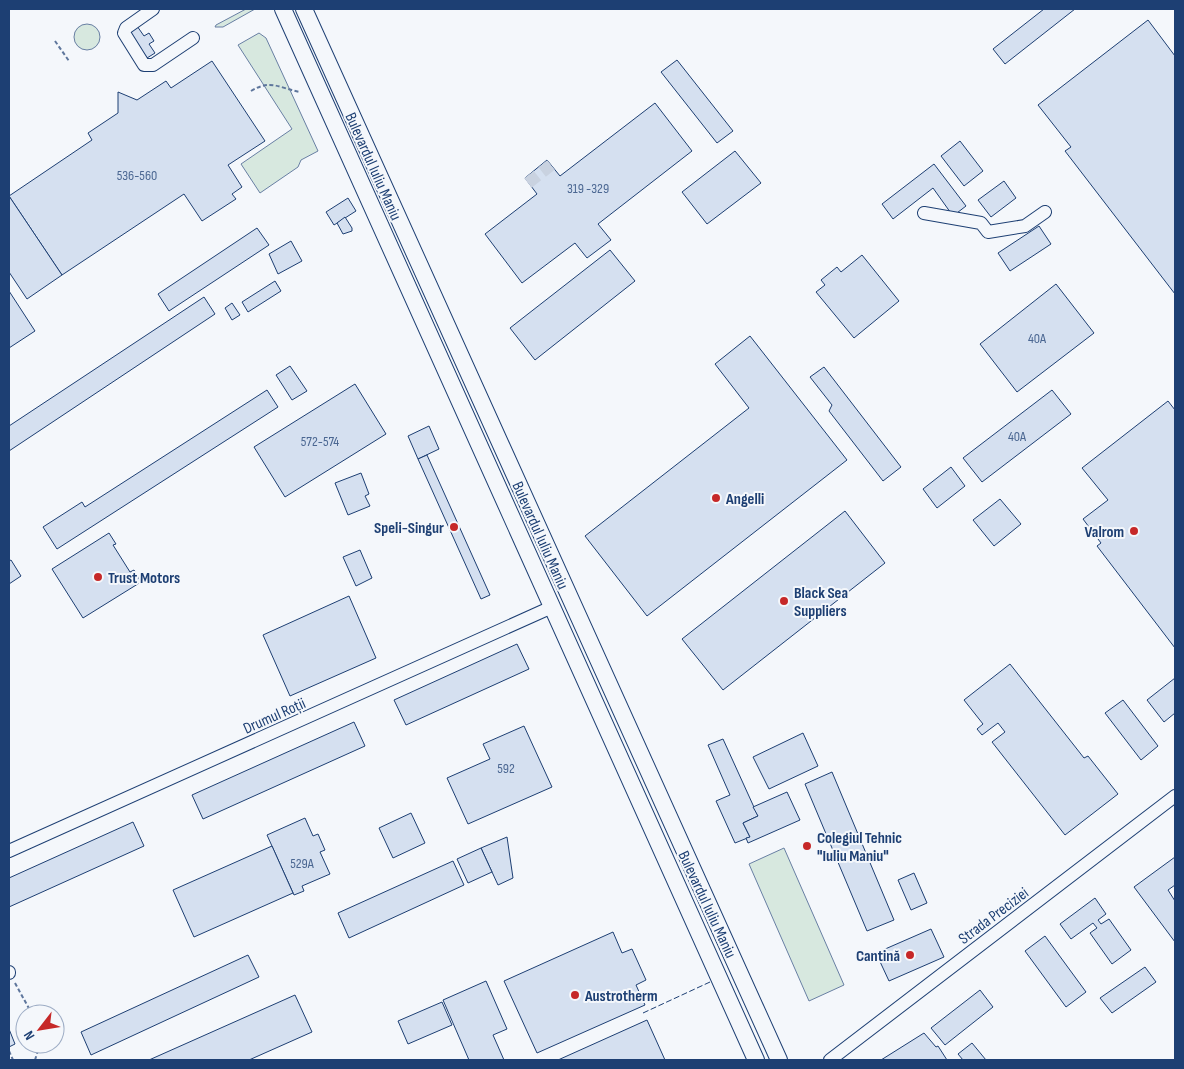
<svg xmlns="http://www.w3.org/2000/svg" width="1184" height="1069" font-family="'Sofia Sans Condensed',sans-serif">
  <style>
    .green { fill: #d7e8df; stroke: #687fa3 }
    .building { fill: #d5e0f0; stroke: #1d3f73 }
    .lines { fill: none; stroke-linecap: round; stroke-linejoin: round }
    .minor-tunnel { stroke: #c9d2e0; stroke-width: 12; stroke-dasharray: 12 6; stroke-linecap: butt }
    .minor-casing { stroke: #1d3f73; stroke-width: 14 }
    .major-casing { stroke: #1d3f73; stroke-width: 18 }
    .path { stroke: #5e769c; stroke-width: 2; stroke-dasharray: 4 2.5; stroke-linecap: butt }
    .minor { stroke: #f4f7fb; stroke-width: 12 }
    .major { stroke: #f4f7fb; stroke-width: 16 }
    .fence { stroke: #1d3f73; stroke-width: 1; stroke-dasharray: 6 2.5; stroke-linecap: butt }
    .poi-dot { fill: #c62828; stroke: #f4f7fb; stroke-width: 2 }
    .labels { text-anchor: middle; stroke-width: 4; stroke-linejoin: round; paint-order: stroke }
    .number-label { font-size: 14px; fill: #4b6792 }
    .street-label { font-size: 16px; fill: #1d3f73; stroke: #f4f7fb }
    .poi-label { font-size: 16px; font-weight: bold; fill: #1d3f73; stroke: #f4f7fb; text-anchor: start }
  </style>
  <rect width="100%" height="100%" fill="#f4f7fb"/>
  <g class="green">
    <path d="M246 9H255L223 27H215L216 25Z"/>
    <circle cx="87" cy="37" r="13"/>
    <path d="M259 33 266 38 318 151 301 160 298 167 260 193 241 164 292 129 238 45Z"/>
    <path d="M784 848 844 985 809 1001 749 864Z"/>
  </g>
  <g class="building">
    <path d="M1044 9H1075L1005 64 993 49Z"/>
    <path d="M1148 20 1175 56V294L1065 151 1071 147 1038 105Z"/>
    <path d="M137 26 144 36 149 33 154 41 149 44 155 53 147 58 129 32Z"/>
    <path d="M677 60 733 131 717 143 661 72Z"/>
    <path d="M212 61 265 141 228 165 242 187 232 194 236 199 202 221 184 194 62 275 9 196 92 140 88 133 118 113V92L137 100 166 81 171 88Z"/>
    <path d="M655 103 692 151 598 224 611 240 587 258 575 243 522 283 485 234 537 194 525 178 547 160 560 176Z"/>
    <path d="M960 141 983 171 964 186 941 156Z"/>
    <path d="M735 151 761 183 707 224 682 192Z"/>
    <path d="M934 164 966 206 953 216 933 188 893 219 882 204Z"/>
    <path d="M1004 181 1016 198 991 217 978 200Z"/>
    <path d="M9 196 62 275 27 299 9 272Z"/>
    <path d="M348 198 356 211 334 225 326 212Z"/>
    <path d="M345 217 352 228V231L343 234 337 223Z"/>
    <path d="M1039 226 1051 244 1010 271 998 253Z"/>
    <path d="M257 228 269 245 169 311 158 294Z"/>
    <path d="M291 241 302 261 278 274 269 254Z"/>
    <path d="M610 250 635 281 535 360 510 328Z"/>
    <path d="M862 255 899 301 854 338 816 292 825 285 821 280 837 267 841 272Z"/>
    <path d="M275 281 281 291 248 312 242 302Z"/>
    <path d="M1056 284 1094 333 1017 392 980 344Z"/>
    <path d="M9 291 35 331 9 348Z"/>
    <path d="M204 297 215 314 9 451V426Z"/>
    <path d="M232 303 240 315 232 320 225 308Z"/>
    <path d="M750 336 847 460 647 616 585 536 749 408 715 364Z"/>
    <path d="M290 366 307 391 292 400 276 375Z"/>
    <path d="M824 367 901 467 883 481 829 411 832 405 810 377Z"/>
    <path d="M355 384 386 434 285 497 254 447Z"/>
    <path d="M267 390 278 407 57 549 43 527 82 502 85 507Z"/>
    <path d="M1052 390 1071 414 982 482 963 458Z"/>
    <path d="M1168 401 1175 410V648L1097 546 1101 543 1083 519 1108 500 1082 468Z"/>
    <path d="M429 426 439 449 418 459 408 436Z"/>
    <path d="M427 455 490 595 481 599 418 459Z"/>
    <path d="M951 467 965 486 937 508 923 489Z"/>
    <path d="M361 473 369 494 365 496 370 506 348 515 335 483Z"/>
    <path d="M1000 499 1021 524 994 546 973 520Z"/>
    <path d="M845 511 885 563 723 690 682 639Z"/>
    <path d="M109 533 116 544 113 545 130 572 134 570 141 582 83 618 52 569Z"/>
    <path d="M360 550 372 578 356 586 343 557Z"/>
    <path d="M11 560 21 576 9 584V561Z"/>
    <path d="M349 596 376 658 290 696 263 635Z"/>
    <path d="M517 644 529 669 406 725 394 700Z"/>
    <path d="M1010 664 1084 758 1088 756 1118 794 1065 835 992 742 1005 732 998 723 982 735 977 729 983 724 964 700Z"/>
    <path d="M1175 678V713L1164 722 1147 700Z"/>
    <path d="M1123 700 1158 746 1141 760 1105 713Z"/>
    <path d="M354 722 365 746 203 819 192 795Z"/>
    <path d="M524 726 552 787 468 824 447 778 490 759 483 744Z"/>
    <path d="M803 733 818 766 769 789 753 757Z"/>
    <path d="M723 739 758 816 743 823 750 837 735 843 716 801 730 795 708 745Z"/>
    <path d="M832 772 894 920 867 931 805 784Z"/>
    <path d="M787 792 800 820 748 843 746 838 750 837 743 823 758 816 753 807Z"/>
    <path d="M411 813 425 843 393 858 379 828Z"/>
    <path d="M305 818 313 836 318 834 325 850 320 852 330 874 302 886 304 891 294 895 267 835Z"/>
    <path d="M133 822 144 846 9 907V878Z"/>
    <path d="M507 837 513 878 498 885 481 848Z"/>
    <path d="M272 846 293 893 194 937 173 890Z"/>
    <path d="M481 848 492 872 468 883 457 859Z"/>
    <path d="M1175 857V885L1168 890 1175 901V942L1134 887Z"/>
    <path d="M453 861 464 885 349 938 338 913Z"/>
    <path d="M914 873 927 903 911 910 898 880Z"/>
    <path d="M1095 898 1106 914 1098 920 1101 924 1109 919 1131 950 1112 964 1090 933 1097 928 1093 923 1071 939 1060 924Z"/>
    <path d="M931 929 944 957 889 981 876 953Z"/>
    <path d="M613 932 622 953 632 949 646 980 636 985 645 1005 537 1053 504 981Z"/>
    <path d="M1045 936 1086 992 1066 1007 1025 951Z"/>
    <path d="M248 955 259 977 91 1055 81 1032Z"/>
    <path d="M1145 967 1156 982 1112 1013 1100 998Z"/>
    <path d="M486 981 507 1029 493 1035 504 1060H469L443 1000Z"/>
    <path d="M980 990 993 1007 945 1045 931 1028Z"/>
    <path d="M295 995 312 1032 249 1060H149Z"/>
    <path d="M442 1002 452 1025 408 1044 398 1021Z"/>
    <path d="M647 1020 665 1060H558Z"/>
    <path d="M9 1029 15 1044 9 1047Z"/>
    <path d="M924 1033 936 1047 938 1046 947 1060H881Z"/>
    <path d="M972 1043 986 1060H963L958 1054Z"/>
  </g>
  <g class="lines">
    <path class="minor-tunnel" d="M528 183 551 165"/>
    <g class="minor-casing">
      <g id="minor">
        <path d="M153 9 126 28 124 33 144 65H153L193 38"/>
        <path d="M924 213 981 223 988 232 1025 226 1045 212"/>
        <path d="M9 851 552 607"/>
        <path d="M9 972V973"/>
        <path d="M830 1060 1175 796"/>
      </g>
    </g>
    <g class="major-casing">
      <g id="major">
        <path d="M283 9 756 1060"/>
        <path d="M304 9 779 1060"/>
      </g>
    </g>
    <g class="path">
      <path d="M55 41 69 61"/>
      <path d="M251 91C271 79 279 88 300 92"/>
      <path d="M15 983 32 1014"/>
      <path d="M9 1051 13 1060"/>
      <path d="M35 1060 40 1044"/>
    </g>
    <use href="#minor" class="minor"/>
    <use href="#major" class="major"/>
    <path class="fence" d="M643 1013 710 982"/>
  </g>
  <g class="poi-dot">
    <circle cx="716" cy="498" r="5"/>
    <circle cx="454" cy="527" r="5"/>
    <circle cx="1134" cy="531" r="5"/>
    <circle cx="98" cy="577" r="5"/>
    <circle cx="784" cy="601" r="5"/>
    <circle cx="807" cy="846" r="5"/>
    <circle cx="910" cy="955" r="5"/>
    <circle cx="575" cy="995" r="5"/>
  </g>
  <g class="labels">
    <g class="number-label">
      <text x="137" y="180">536-560</text>
      <text x="588" y="193">319 -329</text>
      <text x="1037" y="343">40A</text>
      <text x="1017" y="441">40A</text>
      <text x="320" y="446">572-574</text>
      <text x="506" y="773">592</text>
      <text x="302" y="868">529A</text>
    </g>
    <g class="street-label">
      <text transform="translate(374 166) rotate(66)" y="6">Bulevardul Iuliu Maniu</text>
      <text transform="translate(541 535) rotate(66)" y="6">Bulevardul Iuliu Maniu</text>
      <text transform="translate(274 715) rotate(-24)" y="6">Drumul Roții</text>
      <text transform="translate(708 904) rotate(65)" y="6">Bulevardul Iuliu Maniu</text>
      <text transform="translate(993 915) rotate(-37)" y="6">Strada Preciziei</text>
    </g>
    <g class="poi-label">
      <text x="726" y="504">Angelli</text>
      <text x="444" y="533" text-anchor="end">Speli-Singur</text>
      <text x="1124" y="537" text-anchor="end">Valrom</text>
      <text x="108" y="583">Trust Motors</text>
      <text x="794" y="598">Black Sea<tspan x="794" dy="18">Suppliers</tspan></text>
      <text x="817" y="843">Colegiul Tehnic<tspan x="817" dy="18">"Iuliu Maniu"</tspan></text>
      <text x="900" y="961" text-anchor="end">Cantină</text>
      <text x="585" y="1001">Austrotherm</text>
    </g>
  </g>
  <rect width="1184" height="1069" fill="none" stroke="#1d3f73" stroke-width="20"/>
  <g transform="translate(40 1029) rotate(239)"><circle r="24" fill="#f4f7fb" stroke="#9eadc5"/>
  <path d="M0-4L9 19L0 12L-9 19Z" fill="#c62828"/>
  <text y="-8" font-size="14" font-weight="bold" text-anchor="middle" fill="#1d3f73">N</text>
  </g>
</svg>
